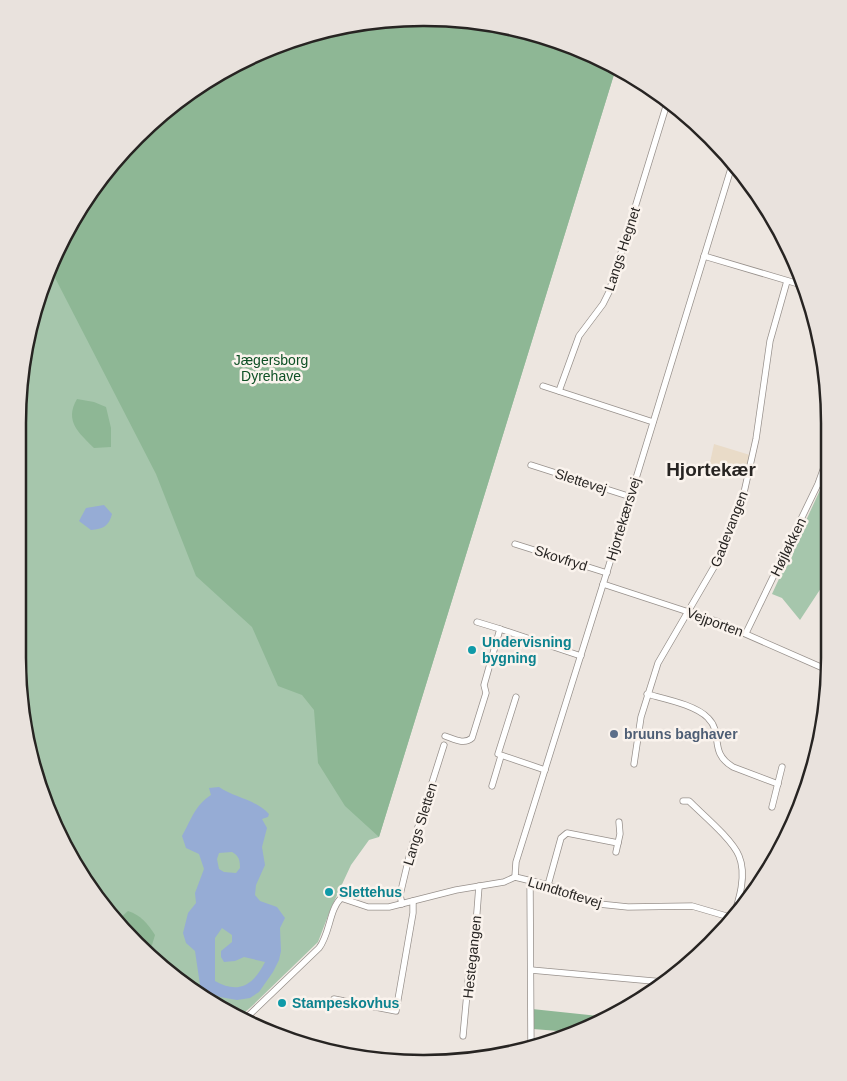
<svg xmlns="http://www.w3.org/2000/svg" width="847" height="1081" font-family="Helvetica,sans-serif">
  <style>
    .education { fill: #e9dbc8 }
    .green { fill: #a6c6ac }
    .forest { fill: #8eb795 }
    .water { fill: #96acd5; fill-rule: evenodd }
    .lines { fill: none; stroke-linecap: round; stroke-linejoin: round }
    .minor-casing { stroke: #98918c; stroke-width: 7 }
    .minor { stroke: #fff; stroke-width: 5.5 }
    .culture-dot { fill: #0f9aa8; stroke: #faf3ed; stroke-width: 2 }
    .service-dot { fill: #5c6f8a; stroke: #faf3ed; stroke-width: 2 }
    .labels { text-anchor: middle; stroke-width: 5; stroke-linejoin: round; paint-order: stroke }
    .street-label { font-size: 14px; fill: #272422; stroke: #faf3ed }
    .park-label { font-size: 14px; fill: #0e5025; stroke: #faf3ed }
    .culture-label { font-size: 14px; font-weight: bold; fill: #0d838f; stroke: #faf3ed; text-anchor: start }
    .service-label { font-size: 14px; font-weight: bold; fill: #4e5e75; stroke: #faf3ed; text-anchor: start }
    .district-label { font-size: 19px; font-weight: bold; fill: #272422; stroke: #faf3ed }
    .rim { fill: none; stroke: #272422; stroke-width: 2.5 }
  </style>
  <rect width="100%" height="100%" fill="#ede6e0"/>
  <path class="education" d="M714 444 750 455 743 478 709 467Z"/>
  <g class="green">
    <path d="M450 18 529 31 603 59 616 68 379 837 369 840 351 865 331 908 318 942 251 1007 239 1017 220 1009 136 944 72 860 31 762 18 657V397L39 293 72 221 118 156 221 72 293 39 371 21Z"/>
    <path d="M827 475 825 582 800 620 782 598 772 594Z"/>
  </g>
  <g class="forest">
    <path d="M450 18 529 31 603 59 616 68 379 837 345 806 318 763 314 710 302 695 278 686 252 627 196 576 156 474 50 268 72 221 118 156 221 72 293 39 371 21Z"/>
    <path d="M77 399 94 402 106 407 111 428V447L94 448C79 433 64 421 77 399Z"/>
    <path d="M128 911C141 915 148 924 155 935L152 945 146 951 136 944 118 920Z"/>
    <path d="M532 1009 608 1017 571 1032 533 1029Z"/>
  </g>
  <g class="water">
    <path d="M104 505 112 514C109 526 103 529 91 530L79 521 86 508Z"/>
    <path d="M219 787C235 798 255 799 269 814L268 817 262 819 267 828 262 847 265 865 256 885 255 895 260 901 277 907 285 918 280 928 281 951 279 960 273 972 259 992 250 998 237 1000 220 997 206 991 200 985 195 951 186 943 183 933 188 913 196 903 195 893 204 869 199 854 186 848 182 836C191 820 195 805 211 795L209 788ZM232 852C239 856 240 860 240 868L236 873 224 872 219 869 217 859 219 853ZM222 928 232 935V942L221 951V957L224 962 235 961 244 957 265 962C254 984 239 995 215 981V938Z"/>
  </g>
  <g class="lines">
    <g class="minor-casing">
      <g id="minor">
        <path d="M704 256 802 285"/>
        <path d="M543 386 653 422"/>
        <path d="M559 391 579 336 603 304 609 292 668 100"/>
        <path d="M531 465 631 497"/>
        <path d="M515 544 607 573"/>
        <path d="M603 584 716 621 823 668"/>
        <path d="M477 622 500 629"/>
        <path d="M746 633 818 484 827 459"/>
        <path d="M647 694C665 699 696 705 708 718 724 734 708 752 733 767L778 784"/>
        <path d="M516 697 498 754 545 770"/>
        <path d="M445 736C454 739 464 745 472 738L486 693 484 685 500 629 581 656"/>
        <path d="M634 764 641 717 658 663 721 555 743 497 756 439 770 341 787 281"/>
        <path d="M492 786 501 756"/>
        <path d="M683 801H689C703 815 732 839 739 856 747 875 739 900 733 918"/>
        <path d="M772 807 782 767"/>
        <path d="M616 852 620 834 619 822"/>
        <path d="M515 877 516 862 626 511 733 162"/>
        <path d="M515 877 548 885 599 904 628 907 692 906 733 918"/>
        <path d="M530 880 531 1049"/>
        <path d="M548 885 561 838 567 833 618 843"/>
        <path d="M402 904 400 895 411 849 444 745"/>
        <path d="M531 970 664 982"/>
        <path d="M334 999 396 1011 413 913V901"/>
        <path d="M245 1019 319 948C330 934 329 910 341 898L368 907H389L456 890 504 882 515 877"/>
        <path d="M463 1036 469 972 474 950 479 886"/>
      </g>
    </g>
    <use href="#minor" class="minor"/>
  </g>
  <g class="culture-dot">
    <circle cx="472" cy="650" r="5"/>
    <circle cx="329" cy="892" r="5"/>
    <circle cx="282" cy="1003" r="5"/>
  </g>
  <circle class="service-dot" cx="614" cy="734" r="5"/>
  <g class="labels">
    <g class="street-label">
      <text transform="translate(622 249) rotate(-72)" y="5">Langs Hegnet</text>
      <text transform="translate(581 481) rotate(18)" y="5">Slettevej</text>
      <text transform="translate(623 519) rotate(-73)" y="5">Hjortekærsvej</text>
      <text transform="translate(729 529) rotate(-69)" y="5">Gadevangen</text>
      <text transform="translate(788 547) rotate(-64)" y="5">Højløkken</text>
      <text transform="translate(561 558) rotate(18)" y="5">Skovfryd</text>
      <text transform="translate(715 622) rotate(20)" y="5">Vejporten</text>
      <text transform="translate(420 824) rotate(-73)" y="5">Langs Sletten</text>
      <text transform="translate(565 892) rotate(17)" y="5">Lundtoftevej</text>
      <text transform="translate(472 957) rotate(-84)" y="5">Hestegangen</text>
    </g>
    <g class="park-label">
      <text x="271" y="365">Jægersborg<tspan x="271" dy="16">Dyrehave</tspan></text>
    </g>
    <g class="culture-label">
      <text x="482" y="647">Undervisning<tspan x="482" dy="16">bygning</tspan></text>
      <text x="339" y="897">Slettehus</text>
      <text x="292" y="1008">Stampeskovhus</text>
    </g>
    <g class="service-label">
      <text x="624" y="739">bruuns baghaver</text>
    </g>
    <g class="district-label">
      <text x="711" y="476">Hjortekær</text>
    </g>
  </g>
  <path d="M0 0H847V1081H0ZM423 26H424A397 397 0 0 1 821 423V658A397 397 0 0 1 424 1055H423A397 397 0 0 1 26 658V423A397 397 0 0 1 423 26Z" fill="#e9e2dd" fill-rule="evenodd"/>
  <path class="rim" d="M423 26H424A397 397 0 0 1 821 423V658A397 397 0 0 1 424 1055H423A397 397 0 0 1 26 658V423A397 397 0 0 1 423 26Z"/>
</svg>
